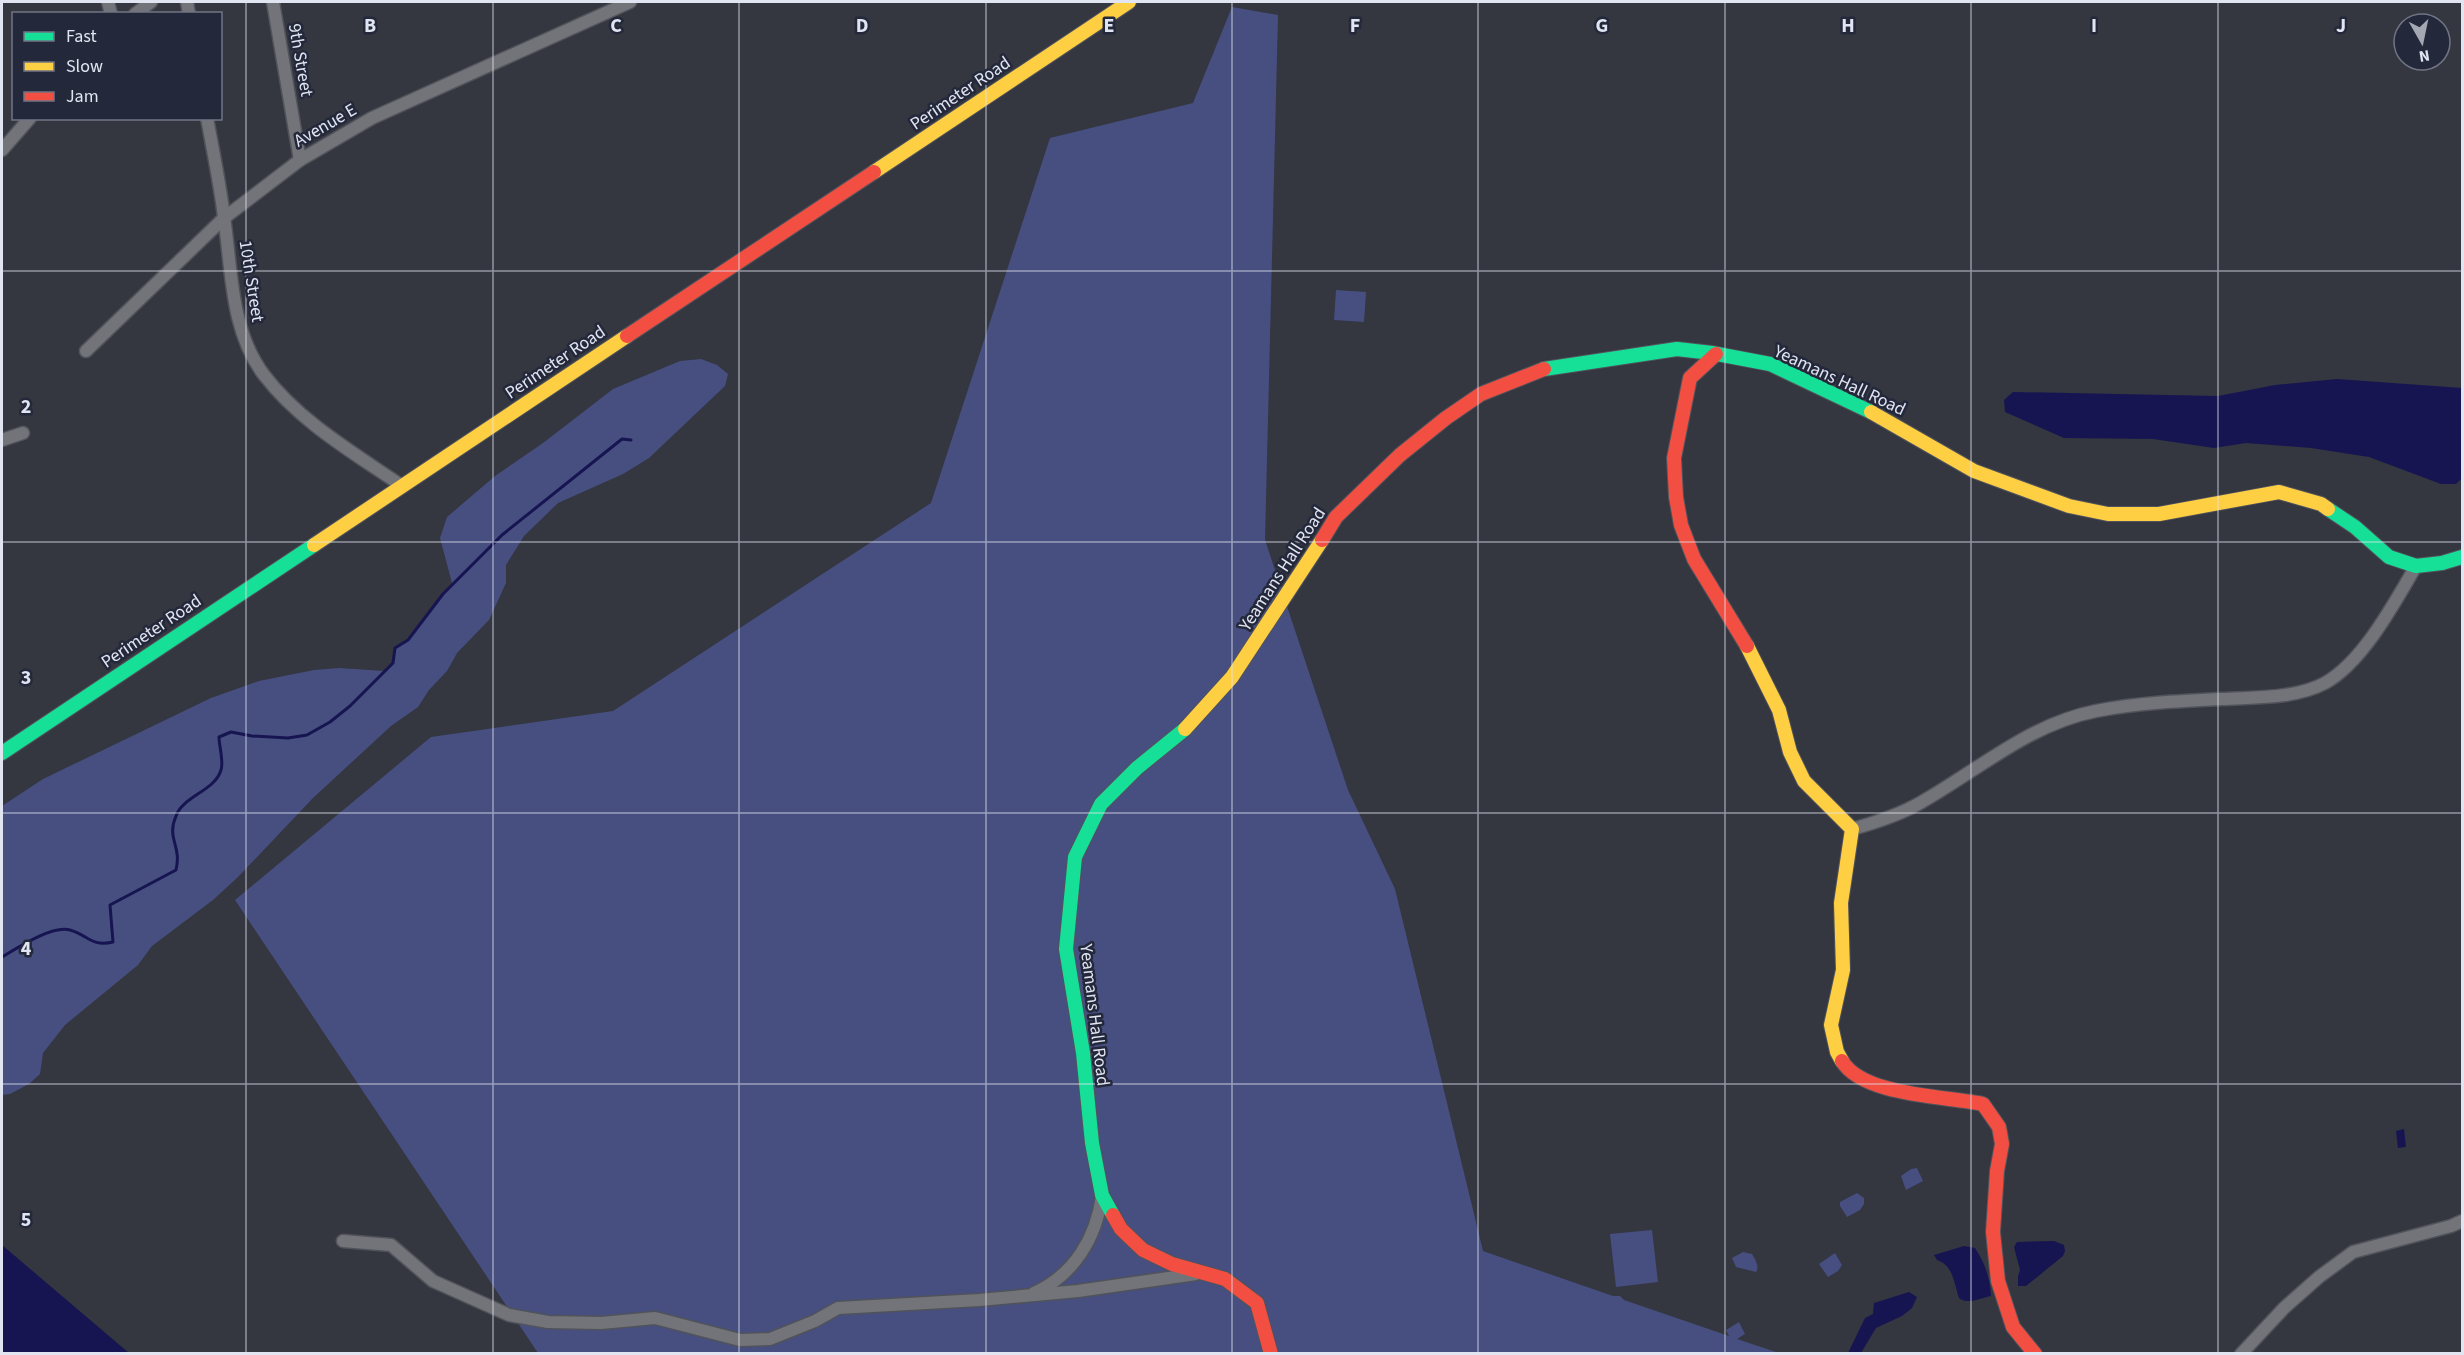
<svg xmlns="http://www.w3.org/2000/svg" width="2464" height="1355" font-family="'Source Sans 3',sans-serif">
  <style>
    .green { fill: #464f80 }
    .water { fill: #161551 }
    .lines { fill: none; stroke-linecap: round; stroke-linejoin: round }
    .stream { stroke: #161551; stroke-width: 3 }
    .street-casing { stroke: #51535b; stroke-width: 15 }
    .fast-casing { stroke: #51535b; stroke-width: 16 }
    .slow-casing { stroke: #51535b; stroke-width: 16 }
    .jam-casing { stroke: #51535b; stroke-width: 16 }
    .street { stroke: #737479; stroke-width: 12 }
    .fast { stroke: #16e098; stroke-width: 14 }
    .slow { stroke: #ffcf43; stroke-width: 14 }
    .jam { stroke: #f24e42; stroke-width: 14 }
    .grid { fill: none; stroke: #e1e5f1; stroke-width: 1.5; stroke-opacity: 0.55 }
    .labels { text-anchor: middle; stroke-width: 5; stroke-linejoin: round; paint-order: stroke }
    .street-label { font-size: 18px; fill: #e1e5f1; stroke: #24283b }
    .grid-label { font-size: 20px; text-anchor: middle; font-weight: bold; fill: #e1e5f1; stroke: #24283b; stroke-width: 5; stroke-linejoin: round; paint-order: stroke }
  </style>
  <rect width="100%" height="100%" fill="#343640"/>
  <g class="green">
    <path d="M1232 7 1278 15 1265 540 1348 790 1395 889 1483 1251 1613 1296H1620L1624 1300 1729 1336 1726 1330 1739 1322 1745 1334 1737 1339 1779 1353H538L235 900 431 737 613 711 931 503 1050 138 1193 103Z"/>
    <path d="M1336 290 1366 292 1364 322 1334 320Z"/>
    <path d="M701 359 717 365 728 374 725 386 649 458 623 474 558 503 524 536 506 565V583L489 620 457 653 447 671 429 690 418 707 391 726 313 798 238 877 213 900 152 946 138 965 65 1025 43 1053 40 1074 29 1084 10 1094 2 1095V806L43 779 211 698 259 681 314 670 339 668 384 671 393 663 395 648 408 640 452 583 440 538 447 517 495 476 543 443 613 389 680 361Z"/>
    <path d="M1917 1168 1923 1181 1906 1190 1901 1176 1911 1169Z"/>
    <path d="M1857 1193 1864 1198V1204L1860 1210 1847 1217 1840 1206V1202Z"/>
    <path d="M1652 1230 1658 1282 1616 1287 1610 1234Z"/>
    <path d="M1743 1252 1752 1254C1755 1259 1760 1267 1756 1272L1736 1267 1732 1258Z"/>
    <path d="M1835 1253 1842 1265 1838 1271 1828 1277 1819 1264Z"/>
  </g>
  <g class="water">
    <path d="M2337 379 2462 388V478L2456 484H2441L2369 457 2311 448 2246 443 2214 448 2153 439 2064 438 2005 412 2004 400 2013 392 2218 396 2275 385Z"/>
    <path d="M2404 1129 2406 1147 2398 1148 2396 1131Z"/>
    <path d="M2054 1241 2064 1245 2065 1251 2063 1256 2026 1286H2018V1276L2020 1270 2014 1247 2017 1242Z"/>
    <path d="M2 1245 129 1353H2Z"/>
    <path d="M1964 1246 1975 1248C1985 1263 1990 1278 1991 1296 1981 1298 1967 1305 1959 1298 1954 1283 1953 1265 1937 1260L1934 1255Z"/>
    <path d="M1909 1292 1917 1297 1912 1308 1902 1316 1876 1328 1861 1353H1848L1865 1318 1873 1314 1874 1303Z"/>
  </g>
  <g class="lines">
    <path class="stream" d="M2 957C17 948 52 925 70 930 88 935 91 947 113 942L110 905 176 870C182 845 166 839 176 816 183 796 215 791 221 770 224 762 219 746 219 737L231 732 252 736 288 738 307 735 330 722 350 706 393 663 395 648 408 640 443 594 502 535 622 439 631 440"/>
    <g class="street-casing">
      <g id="street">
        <path d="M108 2 111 14"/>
        <path d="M187 2 189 14"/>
        <path d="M273 2 300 160"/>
        <path d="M135 14 151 2"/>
        <path d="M207 118C213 151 220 184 224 217 232 270 230 330 264 375 300 422 354 453 402 486"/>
        <path d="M2 150 30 118"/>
        <path d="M86 351 224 218 300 160 372 118 630 2"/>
        <path d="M2 440 23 433"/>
        <path d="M1852 829C1874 823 1899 815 1920 803 1977 771 2029 724 2096 711 2137 703 2180 701 2222 699 2255 697 2295 699 2325 683 2363 662 2395 602 2416 566"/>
        <path d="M343 1241 391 1245 433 1281 509 1315 548 1322 601 1323 655 1318 740 1340 770 1339 815 1321 838 1308 979 1300 1078 1291 1196 1274"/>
        <path d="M1034 1293C1074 1275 1096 1238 1102 1196"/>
        <path d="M2241 1354 2284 1308 2319 1277 2353 1252 2451 1226 2462 1221"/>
      </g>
    </g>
    <g class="fast-casing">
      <g id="fast">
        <path d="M1544 369 1677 349 1712 353 1770 364 1871 412"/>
        <path d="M2328 509 2355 527 2389 557 2416 566 2442 563 2462 557"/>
        <path d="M2 753 314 545"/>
        <path d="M1113 1215 1102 1195 1092 1143 1083 1053 1066 949 1075 857 1101 804 1137 768 1185 729"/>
      </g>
    </g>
    <g class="slow-casing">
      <g id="slow">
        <path d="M874 172 1129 2"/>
        <path d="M1871 412 1974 471 2069 506 2108 514H2159L2279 492 2321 504 2328 509"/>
        <path d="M314 545 627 336"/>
        <path d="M1747 646 1779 710 1790 752 1804 781 1852 829 1841 903 1843 970 1831 1025 1837 1052 1842 1061"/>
        <path d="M1185 729 1232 677 1322 540"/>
      </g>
    </g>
    <g class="jam-casing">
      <g id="jam">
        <path d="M627 336 874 172"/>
        <path d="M1716 354 1690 378 1674 458 1676 497 1681 525 1694 559 1747 646"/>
        <path d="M1322 540 1336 517 1400 455 1446 418 1481 394 1544 369"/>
        <path d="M1842 1061C1863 1096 1945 1096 1983 1104L1999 1127 2002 1144 1997 1171 1993 1232 1998 1281 2013 1327 2035 1354"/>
        <path d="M1113 1215 1121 1229 1143 1250 1172 1264 1225 1279 1257 1303 1271 1354"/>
      </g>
    </g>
    <use href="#street" class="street"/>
    <use href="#fast" class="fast"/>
    <use href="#slow" class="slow"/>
    <use href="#jam" class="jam"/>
  </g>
  <path class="grid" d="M246 2V1354M493 2V1354M739 2V1354M986 2V1354M1232 2V1354M1478 2V1354M1725 2V1354M1971 2V1354M2218 2V1354M2 271H2462M2 542H2462M2 813H2462M2 1084H2462"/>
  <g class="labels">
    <g class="street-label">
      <text transform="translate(301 60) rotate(80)" y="6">9th Street</text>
      <text transform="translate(960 93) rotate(-34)" y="6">Perimeter Road</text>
      <text transform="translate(325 125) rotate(-30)" y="6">Avenue E</text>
      <text transform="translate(252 281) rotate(81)" y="6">10th Street</text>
      <text transform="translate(555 362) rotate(-34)" y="6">Perimeter Road</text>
      <text transform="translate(1840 380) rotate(25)" y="6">Yeamans Hall Road</text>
      <text transform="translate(1282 569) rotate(-57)" y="6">Yeamans Hall Road</text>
      <text transform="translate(151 631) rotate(-34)" y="6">Perimeter Road</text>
      <text transform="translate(1095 1015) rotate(83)" y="6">Yeamans Hall Road</text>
    </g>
  </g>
  <g class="grid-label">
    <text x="370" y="32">B</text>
    <text x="616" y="32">C</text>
    <text x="862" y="32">D</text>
    <text x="1109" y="32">E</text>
    <text x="1355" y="32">F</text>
    <text x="1602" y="32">G</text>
    <text x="1848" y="32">H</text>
    <text x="2094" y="32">I</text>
    <text x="2341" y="32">J</text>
    <text x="26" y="413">2</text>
    <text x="26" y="684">3</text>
    <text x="26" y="955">4</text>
    <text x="26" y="1226">5</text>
  </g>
  <rect width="2464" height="1355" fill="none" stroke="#e1e5f1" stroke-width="6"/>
  <rect x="12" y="12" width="210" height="108" fill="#24283b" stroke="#707484" stroke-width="1.5"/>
  <rect x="24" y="32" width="30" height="9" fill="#16e098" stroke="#707484" stroke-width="1.5"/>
  <text x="66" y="42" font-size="18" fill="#e1e5f1">Fast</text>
  <rect x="24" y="62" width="30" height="9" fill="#ffcf43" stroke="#707484" stroke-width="1.5"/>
  <text x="66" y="72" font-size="18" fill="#e1e5f1">Slow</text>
  <rect x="24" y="92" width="30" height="9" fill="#f24e42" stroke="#707484" stroke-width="1.5"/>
  <text x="66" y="102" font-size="18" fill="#e1e5f1">Jam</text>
  <g transform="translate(2422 42) rotate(171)"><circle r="28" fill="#24283b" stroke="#707484" stroke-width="1.5"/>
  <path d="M0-4.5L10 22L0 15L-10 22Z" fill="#a4a8b3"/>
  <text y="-9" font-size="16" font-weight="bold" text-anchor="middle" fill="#e1e5f1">N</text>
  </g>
</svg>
